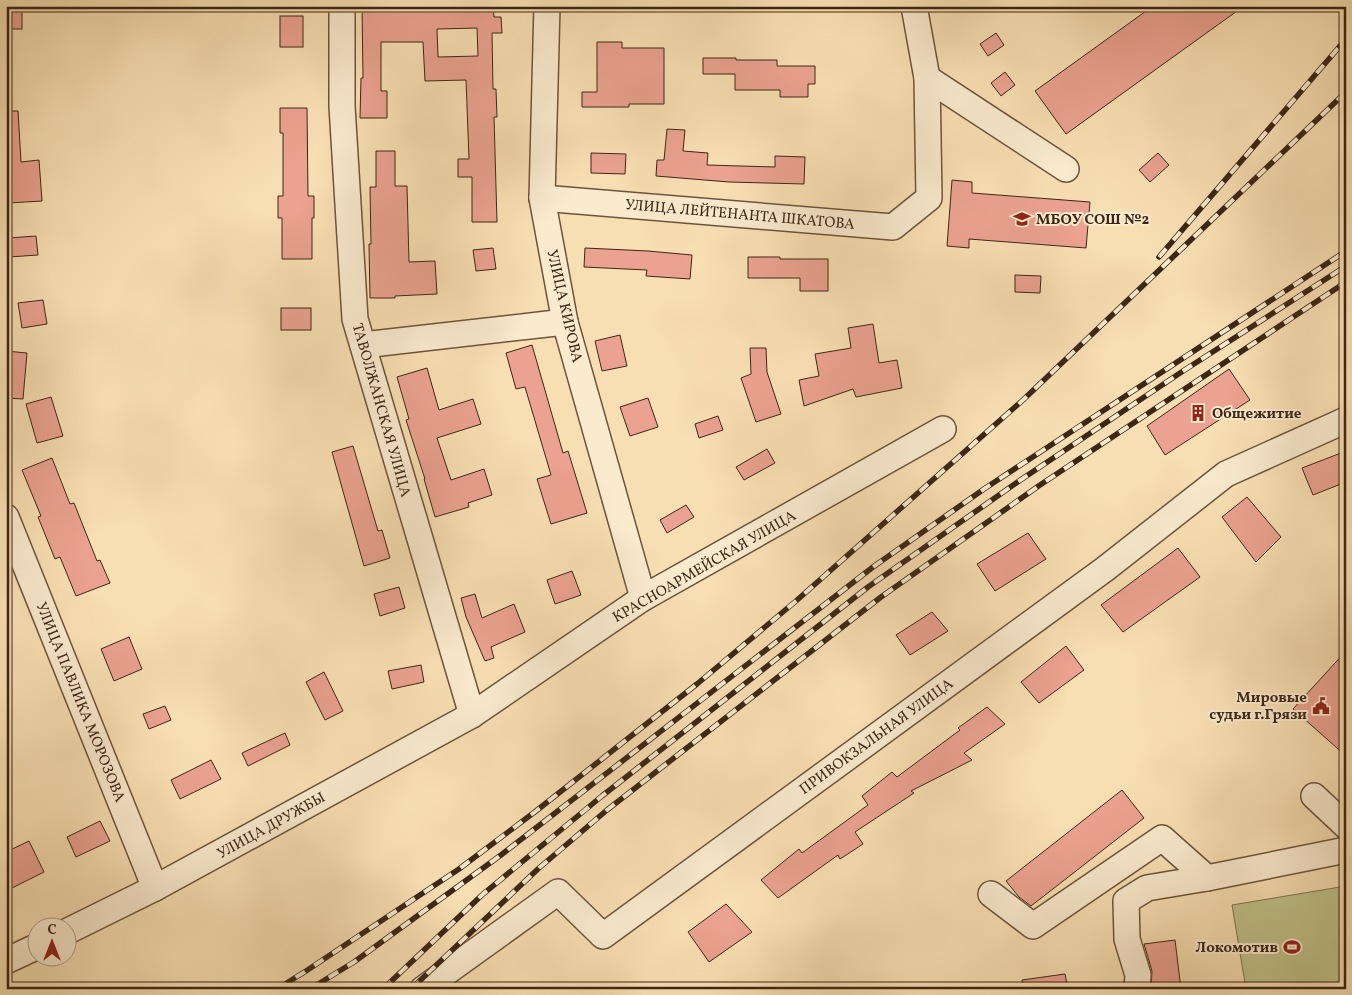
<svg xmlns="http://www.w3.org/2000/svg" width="1352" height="995" font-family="Vollkorn,serif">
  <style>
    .green { fill: #c0c18a; stroke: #7e7450 }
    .building { fill: #eba290; stroke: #3d2615; fill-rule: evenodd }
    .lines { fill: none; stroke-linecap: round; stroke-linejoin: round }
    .minor-casing { stroke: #6c543c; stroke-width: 28 }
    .minor { stroke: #faeace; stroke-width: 25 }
    .rail-casing { stroke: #3d2615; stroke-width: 5.5 }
    .rail { stroke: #faeace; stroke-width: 4; stroke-dasharray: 11; stroke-linecap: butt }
    .labels { text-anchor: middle; stroke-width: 4; stroke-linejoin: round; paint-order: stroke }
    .street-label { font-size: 15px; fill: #3d2615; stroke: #faeace }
    .poi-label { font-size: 15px; font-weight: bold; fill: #3d2615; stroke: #faeace; text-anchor: start }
  </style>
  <rect width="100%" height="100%" fill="#f8dfb3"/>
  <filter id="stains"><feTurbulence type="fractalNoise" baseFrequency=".004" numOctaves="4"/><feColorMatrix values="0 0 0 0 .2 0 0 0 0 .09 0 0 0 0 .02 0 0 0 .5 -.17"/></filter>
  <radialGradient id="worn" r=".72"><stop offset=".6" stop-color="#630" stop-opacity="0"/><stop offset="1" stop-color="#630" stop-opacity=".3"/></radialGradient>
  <path class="green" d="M1346 886V989H1246L1232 905Z"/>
  <g class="building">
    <rect x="6" y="6" width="16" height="23"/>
    <path d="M362 6H493L494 17H501L502 33H492L493 89H496L497 117H494L497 222H472V177H458V159H469L466 80 425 81 423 42H381V91H387V118H360L361 78H363ZM477 28 478 56 438 57 437 29Z"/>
    <path d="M1153 6H1244L1066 134 1035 91Z"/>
    <rect x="280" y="16" width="23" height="31"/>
    <path d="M996 33 1004 45 988 56 980 44Z"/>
    <path d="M597 42H622V48H664V104H629V107H582V92H597Z"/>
    <path d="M703 58H736V60H777V66H815V84H808V97H780V90H735V74H703Z"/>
    <path d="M1005 72 1015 85 1001 96 991 83Z"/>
    <path d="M280 108H307L308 196H314V218H312V259H282V218H278V196H283V133H280Z"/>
    <path d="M6 111H18L21 162 39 160 42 201 8 203 6 185Z"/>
    <path d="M667 129 685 130 683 151 708 153 707 165 775 167V156L805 157 804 184 729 182 656 176 657 160H664Z"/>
    <path d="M376 151H395V186H407L409 262 435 261 437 294 395 296V298H370L369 244H371L370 187H376Z"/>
    <path d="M591 153 626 154 625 174 591 173Z"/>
    <path d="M1158 153 1169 165 1150 182 1139 170Z"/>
    <path d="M952 180 972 182V193L1090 202 1086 248 969 239V248L947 246Z"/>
    <path d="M36 236 38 255 9 257 8 238Z"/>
    <path d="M493 248 496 269 476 271 473 250Z"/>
    <path d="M585 248 648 251 692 255 690 279 646 276 647 270 584 267Z"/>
    <path d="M748 257H780V259H828V291H800V278H748Z"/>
    <path d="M1015 275 1041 276 1040 293 1015 292Z"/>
    <path d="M43 300 47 324 22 328 18 303Z"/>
    <rect x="281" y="308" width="30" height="22"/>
    <path d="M873 324 879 363 897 360 902 388 856 397 853 389 804 406 799 380 819 376 815 354 851 348 848 328Z"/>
    <path d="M620 335 627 366 602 371 595 341Z"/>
    <path d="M532 345 563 453 568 451 587 513 551 524 537 479 551 475 525 387 516 389 506 353Z"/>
    <path d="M750 348H766L767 372 781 414 756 422 741 378 751 374Z"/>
    <path d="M6 351 27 353 23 399 6 398Z"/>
    <path d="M427 368 439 410 473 399 481 424 437 438 451 480 484 469 492 495 468 503 469 507 435 517 424 479H425L406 420 409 419 397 377Z"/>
    <path d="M1229 369 1250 400 1165 455 1147 426Z"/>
    <path d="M51 397 63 436 37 443 26 404Z"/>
    <path d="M648 398 658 427 630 436 620 407Z"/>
    <path d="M718 416 723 430 699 438 695 424Z"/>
    <path d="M353 446 378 531 382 530 390 558 364 566 332 452Z"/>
    <path d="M767 449 775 463 744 480 736 467Z"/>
    <path d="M1341 453 1346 464V482L1313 495 1302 468Z"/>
    <path d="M52 458 70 504 74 503 97 561 100 560 110 583 76 596 60 557 55 559 38 517 41 516 22 470Z"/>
    <path d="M1247 497 1281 537 1256 562 1222 517Z"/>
    <path d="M686 505 694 517 667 533 660 520Z"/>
    <path d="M1028 533 1046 559 995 591 977 564Z"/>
    <path d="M1178 548 1200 577 1123 632 1101 605Z"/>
    <path d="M572 571 581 595 555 604 547 580Z"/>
    <path d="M399 587 405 608 380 616 374 594Z"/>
    <path d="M475 594 482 618 514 604 525 632 491 647 494 658 485 661 466 617 461 598Z"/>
    <path d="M932 612 948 631 910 655 896 635Z"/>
    <path d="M129 637 142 669 114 681 101 649Z"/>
    <path d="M1066 646 1084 670 1039 703 1021 682Z"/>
    <path d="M1346 651V756L1293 709Z"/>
    <path d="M421 665 424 682 392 689 388 671Z"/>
    <path d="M324 672 343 711 325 720 306 682Z"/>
    <path d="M165 706 171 720 149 729 143 714Z"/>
    <path d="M987 707 1005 724 964 753 972 760 911 791 914 793 855 832 863 844 840 859 838 855 778 898 761 880 799 849 802 853 868 805 862 796 892 772 897 777 960 730 958 728Z"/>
    <path d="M285 733 290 745 248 766 242 753Z"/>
    <path d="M211 760 221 779 180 799 171 780Z"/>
    <path d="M1122 790 1144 818 1031 906 1019 897 1006 881Z"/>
    <path d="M100 821 110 841 76 857 67 837Z"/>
    <path d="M29 841 44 872 6 891V852Z"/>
    <path d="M726 904 752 932 709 962 688 932Z"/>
    <path d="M1175 940 1181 989H1151L1152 971 1144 944Z"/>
    <path d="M1065 974 1068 989H1023L1022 980Z"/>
  </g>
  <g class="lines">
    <g class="minor-casing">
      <g id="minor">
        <path d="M342 6V106L355 319 472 715"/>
        <path d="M547 6 542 198 565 322 643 598"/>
        <path d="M927 78 1066 169"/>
        <path d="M542 198 893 227 929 198 927 78 914 6"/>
        <path d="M363 345 565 322"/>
        <path d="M6 517 155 888"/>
        <path d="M1314 796 1346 826"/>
        <path d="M991 894 1033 926 1162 838 1207 878"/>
        <path d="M68 931 155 888 472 715 643 598 943 429"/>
        <path d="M6 961 38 946"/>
        <path d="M423 989 558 892 603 936 1105 569 1226 474 1346 420"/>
        <path d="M1137 989 1138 975 1127 939 1126 901 1147 888 1207 878 1346 850"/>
      </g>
    </g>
    <use href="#minor" class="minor"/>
    <g class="rail-casing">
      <g id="rail">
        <path d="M1159 257 1346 39"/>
        <path d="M277 989 306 971 459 869 536 811 697 684 796 601 1023 400 1346 92"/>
        <path d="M310 989 354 962 501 855 873 567 984 489 1346 251"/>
        <path d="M383 989 482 895 602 796 868 587 1019 481 1183 371 1346 266"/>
        <path d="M411 989 539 868 607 810 881 597 1040 485 1346 282"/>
      </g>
    </g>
    <use href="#rail" class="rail"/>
  </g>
  <defs>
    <g id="school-bare" transform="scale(1.35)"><path d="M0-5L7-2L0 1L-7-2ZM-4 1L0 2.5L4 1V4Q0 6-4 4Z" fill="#8f2418" stroke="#faeace" stroke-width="2.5" paint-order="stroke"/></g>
    <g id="building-bare" transform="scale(1.35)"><path d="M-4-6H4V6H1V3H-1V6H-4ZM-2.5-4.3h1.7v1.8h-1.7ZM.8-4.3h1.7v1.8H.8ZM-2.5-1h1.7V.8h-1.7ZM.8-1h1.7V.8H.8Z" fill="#8f2418" stroke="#faeace" stroke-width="2.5" paint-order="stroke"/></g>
    <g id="civic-bare" transform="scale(1.35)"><path d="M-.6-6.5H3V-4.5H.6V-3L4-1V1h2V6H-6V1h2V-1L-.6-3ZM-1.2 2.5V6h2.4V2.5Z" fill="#8f2418" stroke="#faeace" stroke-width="2.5" paint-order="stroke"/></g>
    <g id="stadium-bare" transform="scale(1.35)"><path d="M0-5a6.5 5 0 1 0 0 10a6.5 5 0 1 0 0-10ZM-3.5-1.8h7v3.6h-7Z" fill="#8f2418" stroke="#faeace" stroke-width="2.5" paint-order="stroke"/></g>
  </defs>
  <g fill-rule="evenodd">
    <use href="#school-bare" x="1022" y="219"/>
    <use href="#building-bare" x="1198" y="413"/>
    <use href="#civic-bare" x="1321" y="706"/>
    <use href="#stadium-bare" x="1292" y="947"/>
  </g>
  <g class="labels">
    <g class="street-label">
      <text transform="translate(740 214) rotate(5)" y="5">УЛИЦА ЛЕЙТЕНАНТА ШКАТОВА</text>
      <text transform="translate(565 306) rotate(77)" y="5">УЛИЦА КИРОВА</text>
      <text transform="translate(382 410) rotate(74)" y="5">ТАВОЛЖАНСКАЯ УЛИЦА</text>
      <text transform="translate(704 566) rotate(-30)" y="5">КРАСНОАРМЕЙСКАЯ УЛИЦА</text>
      <text transform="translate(81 702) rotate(68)" y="5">УЛИЦА ПАВЛИКА МОРОЗОВА</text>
      <text transform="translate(876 736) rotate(-36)" y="5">ПРИВОКЗАЛЬНАЯ УЛИЦА</text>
      <text transform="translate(271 825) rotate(-29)" y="5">УЛИЦА ДРУЖБЫ</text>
    </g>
    <g class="poi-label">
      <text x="1036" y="224">МБОУ СОШ №2</text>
      <text x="1212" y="418">Общежитие</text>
      <text x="1307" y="702" text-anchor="end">Мировые<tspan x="1307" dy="17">судьи г.Грязи</tspan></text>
      <text x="1278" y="952" text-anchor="end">Локомотив</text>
    </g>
  </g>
  <rect width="1352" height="995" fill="none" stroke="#f8dfb3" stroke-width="25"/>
  <rect x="8" y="8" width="1337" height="980" fill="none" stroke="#3d2615" stroke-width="2.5"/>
  <rect x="12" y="12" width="1327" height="970" fill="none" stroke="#3d2615"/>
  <g transform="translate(52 942)"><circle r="24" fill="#faeace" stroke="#ae9c84"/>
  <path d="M0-4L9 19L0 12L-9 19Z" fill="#8f2418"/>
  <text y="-8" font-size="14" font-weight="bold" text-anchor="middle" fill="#3d2615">С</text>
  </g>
  <rect width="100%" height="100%" filter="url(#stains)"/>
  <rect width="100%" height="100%" fill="url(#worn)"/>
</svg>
